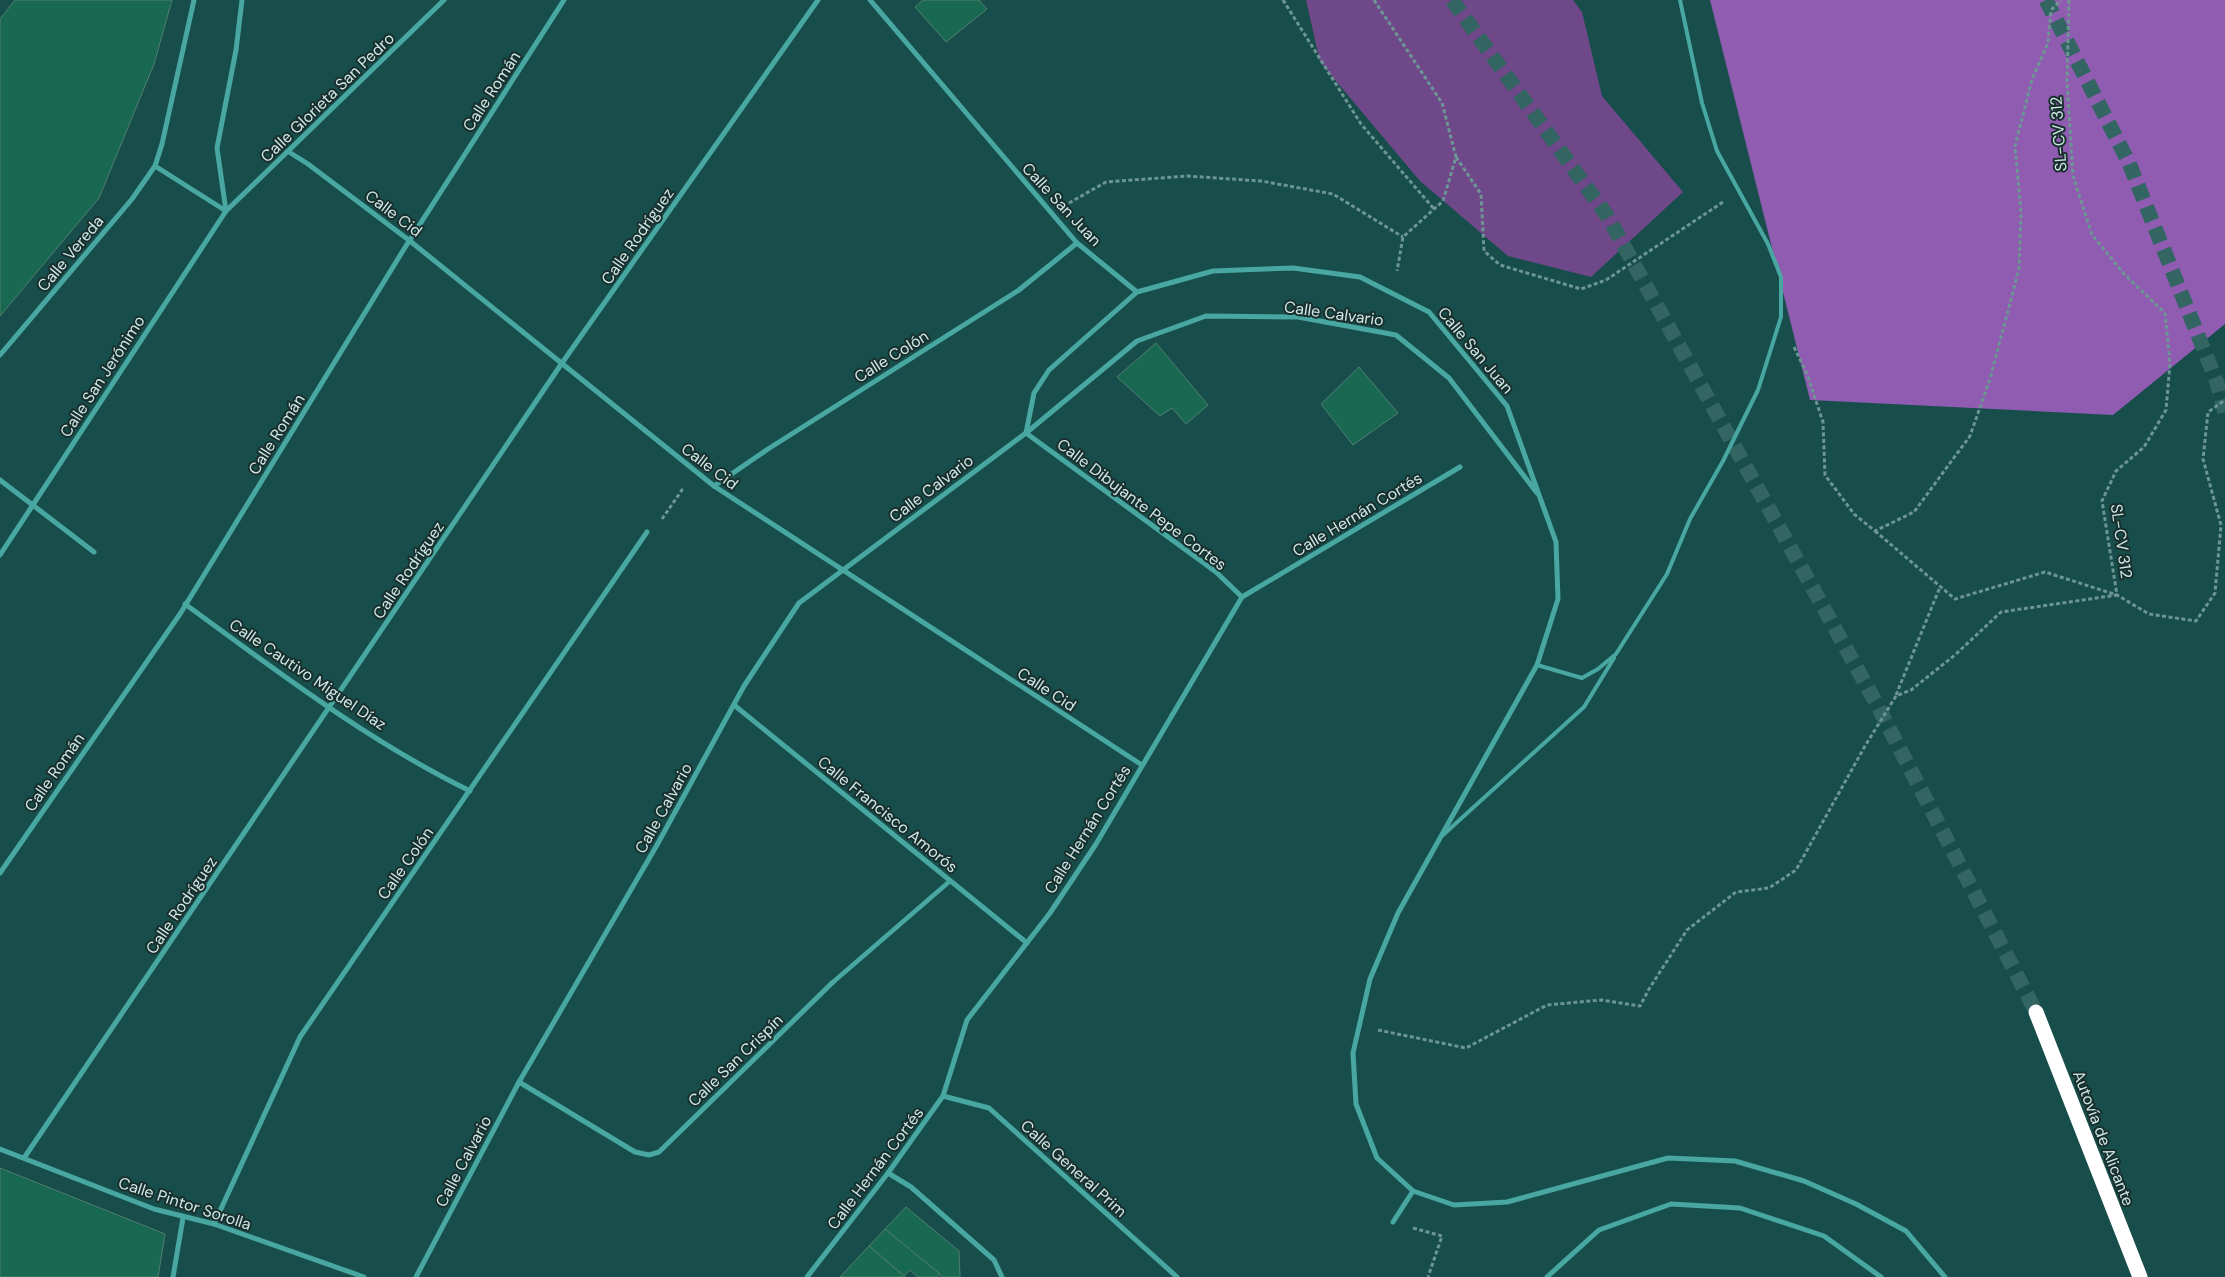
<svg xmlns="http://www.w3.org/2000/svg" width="2225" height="1277" font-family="'DM Sans',sans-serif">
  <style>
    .green { fill: #6f488a }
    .forest { fill: #8f5cb1 }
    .building { fill: #196852; stroke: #517e6e }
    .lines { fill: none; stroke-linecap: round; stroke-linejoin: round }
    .motorway-tunnel { stroke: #336562; stroke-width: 15; stroke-dasharray: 15 8; stroke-linecap: butt }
    .path { stroke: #6c9593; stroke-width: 3; stroke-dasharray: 4 2.5; stroke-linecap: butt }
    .service { stroke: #49a7a1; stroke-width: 4 }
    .pedestrian { stroke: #49a7a1; stroke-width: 4.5 }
    .minor { stroke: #49a7a1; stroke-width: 5 }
    .motorway { stroke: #fff; stroke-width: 15 }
    .labels { text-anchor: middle; stroke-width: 4; stroke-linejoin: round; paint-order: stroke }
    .street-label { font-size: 16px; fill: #cfe9e7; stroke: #192f2e }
  </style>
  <rect width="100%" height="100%" fill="#174e4b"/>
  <path class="green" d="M1306 0H1573L1582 12 1602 96 1683 192 1591 277 1508 256 1420 181 1320 62Z"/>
  <path class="forest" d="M1710 0H2225V324L2113 415 1810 400Z"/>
  <g class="building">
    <path d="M15 0H172L154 64 99 198 0 316V19Z"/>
    <path d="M923 0H979L987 9 946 42 915 7Z"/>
    <path d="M1156 343 1208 405 1186 424 1172 408 1160 416 1117 377Z"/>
    <path d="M1359 367 1398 413 1353 445 1321 404Z"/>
    <path d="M0 1168 165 1234 158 1277H0Z"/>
    <path d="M906 1207 959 1251 960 1277H942L885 1229Z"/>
    <path d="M885 1229 940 1274 937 1277H918L910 1270 904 1276 869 1246Z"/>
    <path d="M869 1246 904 1276 905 1277H840Z"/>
  </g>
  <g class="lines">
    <g class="motorway-tunnel">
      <path d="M1452 0 1608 217 1875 701 2036 1012"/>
      <path d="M2046 0 2129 163 2216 380 2225 412"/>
    </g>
    <g class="path">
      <path d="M1283 0 1361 124 1434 209"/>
      <path d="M1374 0 1442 103 1456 157 1443 201 1403 237 1397 271"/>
      <path d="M2069 0 2067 81 2073 176 2092 235 2125 275 2165 313 2170 363 2166 410 2144 447 2116 471 2102 501 2117 595"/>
      <path d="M1456 157 1481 194 1484 251 1500 265 1581 289 1606 280 1723 202"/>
      <path d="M1069 203 1106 182 1187 176 1261 181 1333 194 1403 237"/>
      <path d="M1794 347 1807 374 1823 422 1825 475 1854 514 1875 531 1914 512 1970 436 1990 379 2019 269 2021 212 2015 146 2032 79 2048 43 2051 10 2061 0"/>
      <path d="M662 519 684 487"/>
      <path d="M1875 531 1955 599 2045 572 2117 595 2149 614 2196 621 2215 593 2221 525 2203 459 2208 412 2225 400"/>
      <path d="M1896 695 1940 587"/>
      <path d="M1378 1030 1466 1048 1547 1005 1601 1000 1640 1006 1649 989 1687 930 1736 892 1769 888 1796 870 1865 746 1896 696 1911 690 1955 655 2001 612 2117 595"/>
      <path d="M1413 1228 1442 1236 1428 1277"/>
    </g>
    <g class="service">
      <path d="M1537 665 1582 678 1598 669 1616 654 1667 574 1690 519 1723 461 1758 390 1781 317V277L1768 244 1717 151 1702 103 1680 0"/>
      <path d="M1443 835 1584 707 1614 658"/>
    </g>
    <path class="pedestrian" d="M832 983 950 881"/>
    <g class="minor">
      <path d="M870 0 1077 243 1137 292"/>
      <path d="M289 152 308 164 410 241 714 486 1142 765"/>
      <path d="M155 166 226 211"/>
      <path d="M226 211 217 148 236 50 242 0"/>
      <path d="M0 355 132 199 155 166 162 144 194 0"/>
      <path d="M1026 433 1034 393 1049 370 1137 292 1213 271 1293 268 1360 277 1429 312 1507 406 1556 542 1558 599 1537 665 1398 913 1370 979 1353 1053 1356 1104 1377 1158 1413 1191 1454 1205 1507 1202 1668 1158 1735 1161 1804 1181 1856 1204 1906 1231 1945 1277"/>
      <path d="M1026 433 1216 572 1242 597"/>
      <path d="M0 480 94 552"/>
      <path d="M714 486 768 449 1019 290 1077 243"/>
      <path d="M0 555 226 211 444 0"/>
      <path d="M185 604C277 671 368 741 470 791"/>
      <path d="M734 705 1027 943"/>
      <path d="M0 873 180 614 404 249 564 0"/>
      <path d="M519 1082 635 1152 649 1155 659 1152 832 983"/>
      <path d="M943 1096 989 1108 1177 1277"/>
      <path d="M0 1149 154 1209 214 1224 364 1277"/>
      <path d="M24 1158 562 363 818 0"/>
      <path d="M888 1173 911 1187 994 1260 1002 1277"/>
      <path d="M1393 1222 1413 1191"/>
      <path d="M214 1224 300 1037 647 532"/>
      <path d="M173 1277 183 1218"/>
      <path d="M416 1277 519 1082 657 845 744 686 799 603 1026 433 1137 341 1206 316 1298 317 1396 335 1449 378 1537 493"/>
      <path d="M807 1277 888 1173 943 1096 967 1020 1050 913 1096 844 1242 597 1460 467"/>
      <path d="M1547 1277 1599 1230 1671 1204 1740 1208 1824 1236 1881 1277"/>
    </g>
    <path class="motorway" d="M2036 1012 2140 1277"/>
  </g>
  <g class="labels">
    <g class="street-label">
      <text transform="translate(491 91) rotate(-57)" y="6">Calle Román</text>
      <text transform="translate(327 97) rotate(-44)" y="6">Calle Glorieta San Pedro</text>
      <text transform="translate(2058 134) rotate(-94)" y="6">SL-CV 312</text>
      <text transform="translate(1062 204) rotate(47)" y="6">Calle San Juan</text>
      <text transform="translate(394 213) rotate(37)" y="6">Calle Cid</text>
      <text transform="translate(637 236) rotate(-55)" y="6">Calle Rodríguez</text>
      <text transform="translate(70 253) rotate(-50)" y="6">Calle Vereda</text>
      <text transform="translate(1334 313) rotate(8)" y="6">Calle Calvario</text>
      <text transform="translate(1476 350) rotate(50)" y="6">Calle San Juan</text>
      <text transform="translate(891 356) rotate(-32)" y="6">Calle Colón</text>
      <text transform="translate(102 376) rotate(-57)" y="6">Calle San Jerónimo</text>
      <text transform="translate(276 434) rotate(-58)" y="6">Calle Román</text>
      <text transform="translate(710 466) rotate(37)" y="6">Calle Cid</text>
      <text transform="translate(931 488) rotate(-37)" y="6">Calle Calvario</text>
      <text transform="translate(1142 504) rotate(37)" y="6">Calle Dibujante Pepe Cortes</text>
      <text transform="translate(1357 514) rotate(-31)" y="6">Calle Hernán Cortés</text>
      <text transform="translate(2122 541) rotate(82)" y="6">SL-CV 312</text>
      <text transform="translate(408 570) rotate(-56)" y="6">Calle Rodríguez</text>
      <text transform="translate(308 674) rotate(34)" y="6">Calle Cautivo Miguel Díaz</text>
      <text transform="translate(1047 689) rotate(33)" y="6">Calle Cid</text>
      <text transform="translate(54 772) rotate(-55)" y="6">Calle Román</text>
      <text transform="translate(663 808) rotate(-61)" y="6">Calle Calvario</text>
      <text transform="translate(888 814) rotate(39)" y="6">Calle Francisco Amorós</text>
      <text transform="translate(1087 829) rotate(-58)" y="6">Calle Hernán Cortés</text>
      <text transform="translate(405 863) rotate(-55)" y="6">Calle Colón</text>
      <text transform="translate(181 905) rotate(-56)" y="6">Calle Rodríguez</text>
      <text transform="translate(735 1060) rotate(-44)" y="6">Calle San Crispín</text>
      <text transform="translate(2104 1138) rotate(69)" y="6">Autovía de Alicante</text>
      <text transform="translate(463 1161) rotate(-62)" y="6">Calle Calvario</text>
      <text transform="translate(875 1168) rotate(-53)" y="6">Calle Hernán Cortés</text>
      <text transform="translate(1074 1168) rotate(42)" y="6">Calle General Prim</text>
      <text transform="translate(185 1203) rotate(18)" y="6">Calle Pintor Sorolla</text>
    </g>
  </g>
</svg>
